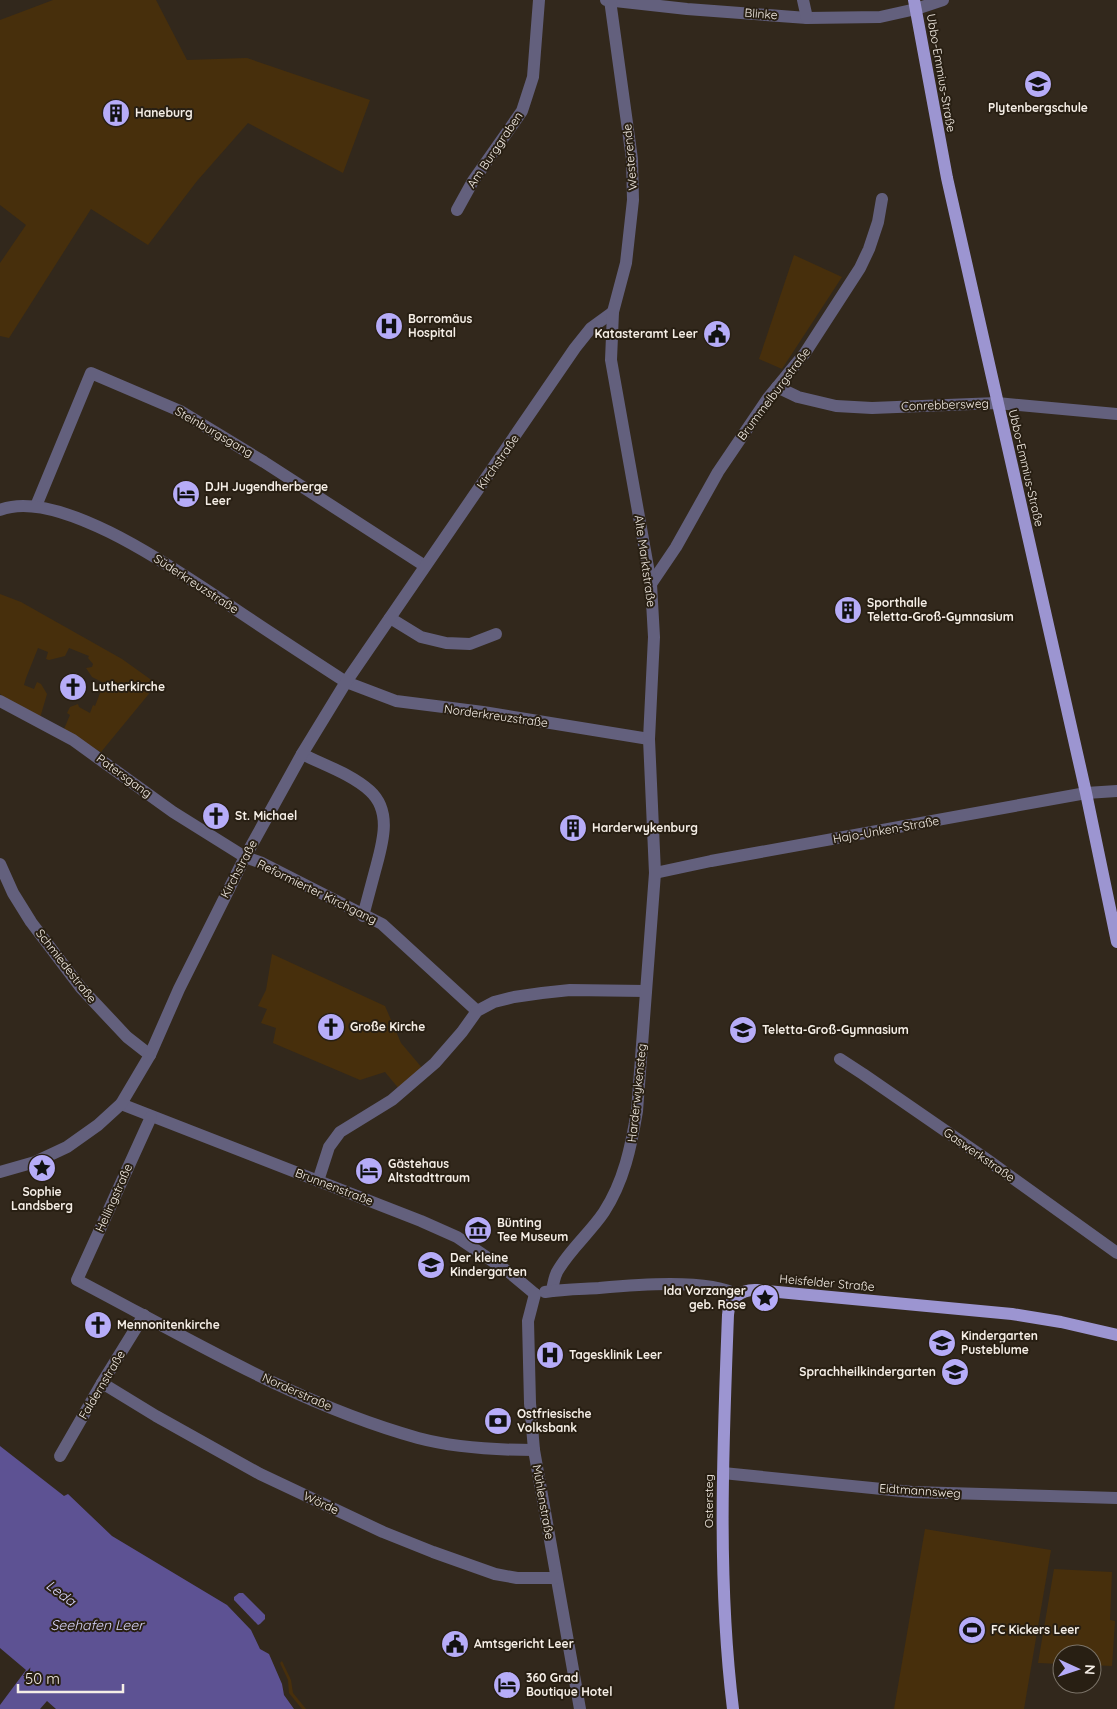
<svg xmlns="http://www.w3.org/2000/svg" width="1117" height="1709" font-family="Quicksand,sans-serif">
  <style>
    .green { fill: #472f0c; fill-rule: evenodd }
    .water { fill: #5d5293 }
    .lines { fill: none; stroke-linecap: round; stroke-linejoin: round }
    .minor { stroke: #63607d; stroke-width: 12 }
    .major { stroke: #9c95d1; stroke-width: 12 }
    .labels { text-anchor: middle; stroke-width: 4; stroke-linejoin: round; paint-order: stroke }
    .street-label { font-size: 12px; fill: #f5eee6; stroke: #281f13 }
    .poi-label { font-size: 12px; font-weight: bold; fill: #f5eee6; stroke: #281f13; text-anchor: start }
    .water-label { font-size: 14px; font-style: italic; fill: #dad7fe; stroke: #281f13 }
  </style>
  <rect width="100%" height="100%" fill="#32281c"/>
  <g class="green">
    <path d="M53 0H156L187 60 247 58 370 100 343 173 248 123 197 181 148 245 91 209 9 338 0 336V263L26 225 0 205V20Z"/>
    <path d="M794 255 842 277 782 369 759 359Z"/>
    <path d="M0 594 21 602 122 659 157 684 101 752 24 711 0 694ZM38 648 48 652 46 659 49 660 65 656 69 648 89 656 88 658 93 664 92 667 86 668 92 677 104 683 95 706 93 705 90 713 79 707 78 704 70 707 67 713 70 715 64 729 40 718 47 694 41 684 37 682 34 689 24 685 26 678Z"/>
    <path d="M272 954 385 1006 401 1043 423 1069 400 1090 385 1072 360 1080 273 1043 276 1028 261 1023 267 1009 258 1006 266 990Z"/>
    <path d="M925 1529 1051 1550 1024 1709H894Z"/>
    <path d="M1054 1569 1112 1572 1110 1620 1115 1621 1112 1666 1092 1665V1654H1062V1664L1038 1663Z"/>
    <path d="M282 1661 291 1680 293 1693 306 1709H302L289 1693 288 1680 280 1663Z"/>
  </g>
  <g class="water">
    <path d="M0 1446 64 1496 68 1494 112 1536 227 1605 251 1630 260 1649 269 1654 282 1684 284 1695 294 1709H56L47 1701 40 1709H0V1705L26 1670 0 1648Z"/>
    <path d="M239 1593H243L265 1615V1619L260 1624 258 1625 234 1600V1597Z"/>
  </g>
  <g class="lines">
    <g class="minor">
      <path d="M606 0 687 9 807 18 880 17 916 9 943 0"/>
      <path d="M803 0 807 18"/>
      <path d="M457 210 473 181 522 111 533 77 539 0"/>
      <path d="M777 387 798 397 836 406 872 408 997 403 1117 414"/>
      <path d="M36 506 91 373 180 411 264 462 425 566"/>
      <path d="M0 510C60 486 185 576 235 609 272 634 309 658 346 682L396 701 483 712 649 739"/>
      <path d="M651 584 676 547 718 472 768 398 805 353 860 268 869 249 878 222 882 199"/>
      <path d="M390 618 421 637 446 643 470 644 496 634"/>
      <path d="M0 701 73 740 173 812 245 857 262 863 382 924 477 1011"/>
      <path d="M302 754C324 765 351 774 370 791 393 812 382 845 375 871 371 886 367 901 363 916"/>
      <path d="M0 864 13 893 31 922 81 988 127 1037 150 1055"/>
      <path d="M655 873 711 861 1086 793 1117 791"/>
      <path d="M840 1059 863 1074 989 1161 1117 1253"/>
      <path d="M121 1104 421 1221 457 1237 510 1273 535 1294"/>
      <path d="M151 1117 77 1280C188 1338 296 1404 418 1438 456 1448 495 1450 534 1450"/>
      <path d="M0 1172 35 1162 67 1147 98 1125 121 1104 150 1055 179 989 245 857 302 754 346 682 575 348 591 328 613 312"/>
      <path d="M318 1181 329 1147 340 1132 392 1100 435 1063 462 1032 477 1011 494 1002 514 997 542 993 570 990 646 991"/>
      <path d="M552 1291C553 1285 554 1278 557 1272 569 1250 590 1233 604 1212 624 1181 631 1147 637 1111L655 873 649 739 654 637 651 584 611 360 613 312 626 263 633 200 632 159 610 0"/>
      <path d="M545 1292C562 1289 581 1289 599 1288 632 1285 710 1278 737 1295"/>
      <path d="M535 1294 528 1321 530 1403 534 1450 580 1709"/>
      <path d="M102 1383 156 1416 260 1474 383 1532 433 1552 495 1574 517 1578H556"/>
      <path d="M60 1456 102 1383 144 1315"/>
      <path d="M723 1473 912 1492 1117 1498"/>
    </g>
    <g class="major">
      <path d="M914 0 947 178 1086 793 1117 942"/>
      <path d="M733 1709C717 1579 723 1446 728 1315 729 1299 740 1289 757 1290L1012 1314 1061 1322 1117 1335"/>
    </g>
  </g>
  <defs>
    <g id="school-disc" transform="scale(1.4375)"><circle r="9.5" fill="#b6acf8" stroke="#281f13"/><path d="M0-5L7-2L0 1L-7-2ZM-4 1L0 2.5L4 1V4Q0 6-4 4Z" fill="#111"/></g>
    <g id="building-disc" transform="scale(1.4375)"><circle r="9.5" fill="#b6acf8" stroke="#281f13"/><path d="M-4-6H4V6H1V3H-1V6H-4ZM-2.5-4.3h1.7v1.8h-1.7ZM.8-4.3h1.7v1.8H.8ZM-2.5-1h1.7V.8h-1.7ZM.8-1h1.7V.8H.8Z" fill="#111"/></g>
    <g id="hospital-disc" transform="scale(1.4375)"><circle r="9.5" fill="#b6acf8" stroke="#281f13"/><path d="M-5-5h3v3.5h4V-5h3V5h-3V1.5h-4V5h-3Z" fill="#111"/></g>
    <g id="civic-disc" transform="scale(1.4375)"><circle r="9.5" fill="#b6acf8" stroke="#281f13"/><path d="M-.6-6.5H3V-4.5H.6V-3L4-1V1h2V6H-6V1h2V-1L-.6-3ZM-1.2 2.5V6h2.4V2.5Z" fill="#111"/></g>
    <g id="hotel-disc" transform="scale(1.4375)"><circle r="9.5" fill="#b6acf8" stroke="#281f13"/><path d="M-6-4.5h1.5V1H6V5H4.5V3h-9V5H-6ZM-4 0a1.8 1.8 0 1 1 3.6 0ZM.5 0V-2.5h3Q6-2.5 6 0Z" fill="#111"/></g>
    <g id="church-disc" transform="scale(1.4375)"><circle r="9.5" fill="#b6acf8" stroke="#281f13"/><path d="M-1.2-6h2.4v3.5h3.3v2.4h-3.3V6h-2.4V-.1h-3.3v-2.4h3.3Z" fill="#111"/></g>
    <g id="sight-disc" transform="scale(1.4375)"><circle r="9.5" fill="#b6acf8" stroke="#281f13"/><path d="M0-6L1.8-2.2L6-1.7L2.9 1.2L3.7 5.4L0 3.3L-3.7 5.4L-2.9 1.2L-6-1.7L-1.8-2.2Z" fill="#111"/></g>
    <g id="museum-disc" transform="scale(1.4375)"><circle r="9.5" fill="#b6acf8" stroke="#281f13"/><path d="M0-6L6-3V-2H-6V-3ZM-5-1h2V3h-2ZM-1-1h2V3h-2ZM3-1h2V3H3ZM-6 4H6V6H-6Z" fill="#111"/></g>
    <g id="bank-disc" transform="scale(1.4375)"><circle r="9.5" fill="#b6acf8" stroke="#281f13"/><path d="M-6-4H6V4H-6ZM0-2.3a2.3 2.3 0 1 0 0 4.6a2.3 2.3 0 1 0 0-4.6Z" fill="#111"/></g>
    <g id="stadium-disc" transform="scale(1.4375)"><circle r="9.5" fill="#b6acf8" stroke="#281f13"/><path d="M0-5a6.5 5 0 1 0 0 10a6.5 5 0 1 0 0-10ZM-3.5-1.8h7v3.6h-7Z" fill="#111"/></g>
  </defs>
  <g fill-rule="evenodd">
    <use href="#school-disc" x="1038" y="84"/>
    <use href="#building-disc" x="116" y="113"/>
    <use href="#hospital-disc" x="389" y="326"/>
    <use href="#civic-disc" x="717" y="334"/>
    <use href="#hotel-disc" x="186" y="494"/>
    <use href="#building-disc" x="848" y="610"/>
    <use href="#church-disc" x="73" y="687"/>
    <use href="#church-disc" x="216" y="816"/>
    <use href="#building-disc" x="573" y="828"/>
    <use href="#church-disc" x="331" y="1027"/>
    <use href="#school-disc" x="743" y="1030"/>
    <use href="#sight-disc" x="42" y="1168"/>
    <use href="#hotel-disc" x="369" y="1171"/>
    <use href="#museum-disc" x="478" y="1230"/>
    <use href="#school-disc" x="431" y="1265"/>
    <use href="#sight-disc" x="765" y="1298"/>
    <use href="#church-disc" x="98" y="1325"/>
    <use href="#school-disc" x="942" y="1343"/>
    <use href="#hospital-disc" x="550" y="1355"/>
    <use href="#school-disc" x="955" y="1372"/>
    <use href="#bank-disc" x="498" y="1421"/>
    <use href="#stadium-disc" x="972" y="1630"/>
    <use href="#civic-disc" x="455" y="1644"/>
    <use href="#hotel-disc" x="507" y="1685"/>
  </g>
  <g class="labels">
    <g class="street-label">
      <text transform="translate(761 14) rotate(4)" y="4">Blinke</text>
      <text transform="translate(941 73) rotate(80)" y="4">Ubbo-Emmius-Straße</text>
      <text transform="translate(495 150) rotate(-56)" y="4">Am Burggraben</text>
      <text transform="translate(630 157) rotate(-95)" y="4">Westerende</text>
      <text transform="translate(774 394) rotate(-53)" y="4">Brummelburgstraße</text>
      <text transform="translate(945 405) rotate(-2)" y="4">Conrebbersweg</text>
      <text transform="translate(214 432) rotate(30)" y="4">Steinburgsgang</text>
      <text transform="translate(498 462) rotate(-55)" y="4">Kirchstraße</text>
      <text transform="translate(1026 468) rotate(77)" y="4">Ubbo-Emmius-Straße</text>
      <text transform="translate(645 561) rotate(82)" y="4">Alte Marktstraße</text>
      <text transform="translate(196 584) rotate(33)" y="4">Süderkreuzstraße</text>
      <text transform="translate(496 716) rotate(8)" y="4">Norderkreuzstraße</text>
      <text transform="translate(124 776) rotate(36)" y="4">Patersgang</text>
      <text transform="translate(886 830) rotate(-10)" y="4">Hajo-Unken-Straße</text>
      <text transform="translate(239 869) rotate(-62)" y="4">Kirchstraße</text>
      <text transform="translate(317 892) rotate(26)" y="4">Reformierter Kirchgang</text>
      <text transform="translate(66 966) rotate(52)" y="4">Schmiedestraße</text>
      <text transform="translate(637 1093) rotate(-84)" y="4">Harderwykensteg</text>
      <text transform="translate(979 1155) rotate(35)" y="4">Gaswerkstraße</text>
      <text transform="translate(334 1187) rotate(21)" y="4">Brunnenstraße</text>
      <text transform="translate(114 1198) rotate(-66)" y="4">Hellingstraße</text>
      <text transform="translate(827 1283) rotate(5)" y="4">Heisfelder Straße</text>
      <text transform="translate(102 1385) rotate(-59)" y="4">Faldernstraße</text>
      <text transform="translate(297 1392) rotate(24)" y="4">Norderstraße</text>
      <text transform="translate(920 1491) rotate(4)" y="4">Eidtmannsweg</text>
      <text transform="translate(709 1501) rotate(-90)" y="4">Ostersteg</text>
      <text transform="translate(543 1502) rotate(80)" y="4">Mühlenstraße</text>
      <text transform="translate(321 1503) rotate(25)" y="4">Wörde</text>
    </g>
    <g class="poi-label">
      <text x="1038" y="112" text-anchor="middle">Plytenbergschule</text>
      <text x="135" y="117">Haneburg</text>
      <text x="408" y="323">Borromäus<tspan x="408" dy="14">Hospital</tspan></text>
      <text x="698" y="338" text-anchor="end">Katasteramt Leer</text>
      <text x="205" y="491">DJH Jugendherberge<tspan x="205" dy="14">Leer</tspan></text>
      <text x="867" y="607">Sporthalle<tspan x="867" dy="14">Teletta-Groß-Gymnasium</tspan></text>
      <text x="92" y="691">Lutherkirche</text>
      <text x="235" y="820">St. Michael</text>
      <text x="592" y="832">Harderwykenburg</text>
      <text x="350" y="1031">Große Kirche</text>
      <text x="762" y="1034">Teletta-Groß-Gymnasium</text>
      <text x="388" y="1168">Gästehaus<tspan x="388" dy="14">Altstadttraum</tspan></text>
      <text x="42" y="1196" text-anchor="middle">Sophie<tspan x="42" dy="14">Landsberg</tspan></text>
      <text x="497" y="1227">Bünting<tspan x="497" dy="14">Tee Museum</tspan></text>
      <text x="450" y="1262">Der kleine<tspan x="450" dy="14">Kindergarten</tspan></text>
      <text x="746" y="1295" text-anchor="end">Ida Vorzanger<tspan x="746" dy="14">geb. Rose</tspan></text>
      <text x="117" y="1329">Mennonitenkirche</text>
      <text x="961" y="1340">Kindergarten<tspan x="961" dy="14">Pusteblume</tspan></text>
      <text x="569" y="1359">Tagesklinik Leer</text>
      <text x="936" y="1376" text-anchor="end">Sprachheilkindergarten</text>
      <text x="517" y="1418">Ostfriesische<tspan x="517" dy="14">Volksbank</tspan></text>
      <text x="991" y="1634">FC Kickers Leer</text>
      <text x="474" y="1648">Amtsgericht Leer</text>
      <text x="526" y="1682">360 Grad<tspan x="526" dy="14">Boutique Hotel</tspan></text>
    </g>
    <g class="water-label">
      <text transform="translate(61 1593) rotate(37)" y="5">Leda</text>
      <text x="97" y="1630">Seehafen Leer</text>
    </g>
  </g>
  <g transform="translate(1077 1669) rotate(93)"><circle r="24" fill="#281f13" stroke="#7a7267"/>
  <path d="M0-4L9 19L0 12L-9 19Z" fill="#b6acf8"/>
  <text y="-8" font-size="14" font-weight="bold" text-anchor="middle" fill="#f5eee6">N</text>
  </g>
  <path d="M18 1684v8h105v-8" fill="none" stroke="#f5eee6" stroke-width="2.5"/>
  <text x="25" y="1684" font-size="15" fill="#f5eee6" stroke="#281f13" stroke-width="4" paint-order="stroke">50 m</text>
</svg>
